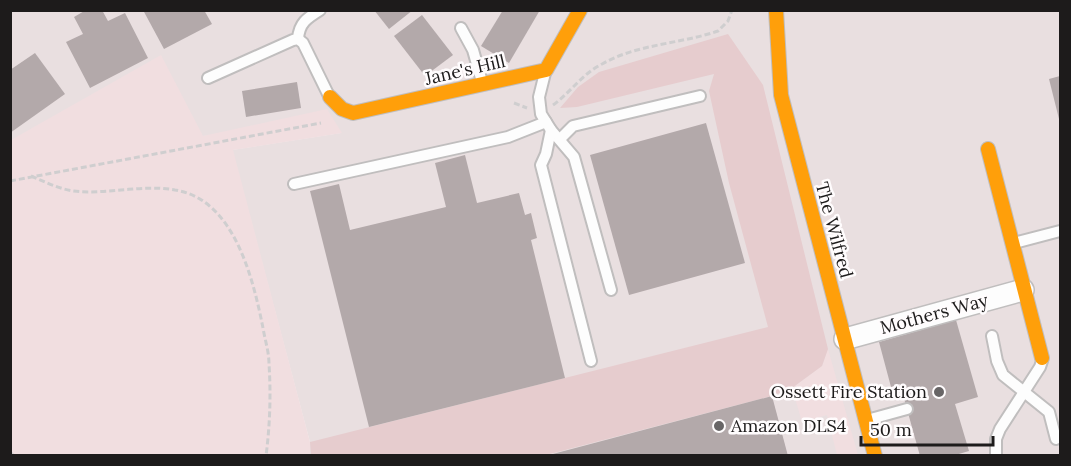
<svg xmlns="http://www.w3.org/2000/svg" width="1071" height="466" font-family="Lora,serif">
  <style>
    .built { fill: #e9dfe0 }
    .green { fill: #f1dee0 }
    .forest { fill: #e6ccce }
    .building { fill: #b3a9aa }
    .lines { fill: none; stroke-linecap: round; stroke-linejoin: round }
    .lane-casing { stroke: #c0bebe; stroke-width: 14 }
    .street-casing { stroke: #c0bebe; stroke-width: 24 }
    .slow-casing { stroke: #c0bebe; stroke-width: 16 }
    .path { stroke: #cfcecf; stroke-width: 3; stroke-dasharray: 6 3; stroke-linecap: butt }
    .lane { stroke: #fdfdfd; stroke-width: 10 }
    .street { stroke: #fdfdfd; stroke-width: 21 }
    .slow { stroke: #ff9f0a; stroke-width: 14 }
    .poi-dot { fill: #686566; stroke: #fffcfd; stroke-width: 2 }
    .labels { text-anchor: middle; stroke-width: 5; stroke-linejoin: round; paint-order: stroke }
    .street-label { font-size: 18px; fill: #1d1b1b; stroke: #fffcfd }
    .poi-label { font-size: 18px; fill: #1d1b1b; stroke: #fffcfd; text-anchor: end }
  </style>
  <rect width="100%" height="100%" fill="#f3eff0"/>
  <path class="built" d="M11 11H1060V455H310V442L232 150 341 133 11 140Z"/>
  <g class="green">
    <path d="M161 55 203 136 327 109 342 133 233 150 310 442V455L11 456V140Z"/>
    <path d="M828 349 858 455H837L827 415 802 422 792 388 822 366Z"/>
  </g>
  <path class="forest" d="M728 34 763 85 828 349 822 366 792 388 772 396 546 455H311L310 442 768 327 729 183 709 91 714 74 577 107 560 108 578 87 599 72Z"/>
  <g class="building">
    <path d="M86 10H102L108 21 125 13 148 58 90 88 66 42 83 34 74 17Z"/>
    <path d="M143 10H204L212 24 164 49Z"/>
    <path d="M374 10H413L389 29Z"/>
    <path d="M503 10H540L509 63 481 46Z"/>
    <path d="M422 15 453 55 425 76 394 36Z"/>
    <path d="M35 53 65 94 10 133V70Z"/>
    <path d="M1060 76V123L1049 79Z"/>
    <path d="M297 82 301 108 246 117 242 91Z"/>
    <path d="M706 123 745 263 629 295 590 155Z"/>
    <path d="M465 155 477 203 519 193 525 215 531 213 537 238 531 240 565 378 369 427 310 191 339 184 350 230 446 207 435 163Z"/>
    <path d="M956 320 978 397 955 404 969 451 952 456H920L900 384 891 387 879 342Z"/>
    <path d="M772 396 788 456H549V455Z"/>
  </g>
  <g class="lines">
    <g class="lane-casing">
      <g id="lane">
        <path d="M461 28 473 50 482 82"/>
        <path d="M298 39C299 23 307 18 320 10"/>
        <path d="M545 73 539 97 541 114 551 130 574 157 611 290"/>
        <path d="M208 78 293 40 298 39 303 43 329 96"/>
        <path d="M551 130 546 154 541 165 591 361"/>
        <path d="M560 139 573 126 700 96"/>
        <path d="M294 184 508 137 546 122"/>
        <path d="M1014 243 1060 231"/>
        <path d="M992 336 997 361 1003 375 1049 412 1056 439"/>
        <path d="M867 420 907 409"/>
        <path d="M996 456V439L1000 429 1040 367 1042 361"/>
      </g>
    </g>
    <g class="street-casing">
      <path id="street" d="M845 339 1023 290"/>
    </g>
    <g class="slow-casing">
      <g id="slow">
        <path d="M776 10 781 95 875 456"/>
        <path d="M330 97 342 109 353 113 546 70 580 10"/>
        <path d="M988 149 1042 358"/>
      </g>
    </g>
    <g class="path">
      <path d="M514 103 527 108"/>
      <path d="M553 105C571 92 582 74 602 64 637 44 680 44 718 31L728 21 732 10"/>
      <path d="M31 176C45 182 59 189 74 191 106 195 142 184 175 190 234 199 253 278 263 328 265 340 269 352 269 364 271 394 270 425 266 456"/>
      <path d="M10 181 321 123"/>
      <path d="M10 452 14 456"/>
    </g>
    <use href="#lane" class="lane"/>
    <use href="#street" class="street"/>
    <use href="#slow" class="slow"/>
  </g>
  <g class="poi-dot">
    <circle cx="939" cy="392" r="6"/>
    <circle cx="719" cy="426" r="6"/>
  </g>
  <g class="labels">
    <g class="street-label">
      <text transform="translate(465 70) rotate(-13)" y="6">Jane's Hill</text>
      <text transform="translate(834 230) rotate(75)" y="6">The Wilfred</text>
      <text transform="translate(934 314) rotate(-15)" y="6">Mothers Way</text>
    </g>
    <g class="poi-label">
      <text x="927" y="398">Ossett Fire Station</text>
      <text x="731" y="432" text-anchor="start">Amazon DLS4</text>
    </g>
  </g>
  <rect width="1071" height="466" fill="none" stroke="#1d1b1b" stroke-width="24"/>
  <path d="M861 436v9h132v-9" fill="none" stroke="#1d1b1b" stroke-width="3"/>
  <text x="870" y="436" font-size="18" fill="#1d1b1b" stroke="#fffcfd" stroke-width="4.5" paint-order="stroke">50 m</text>
</svg>
